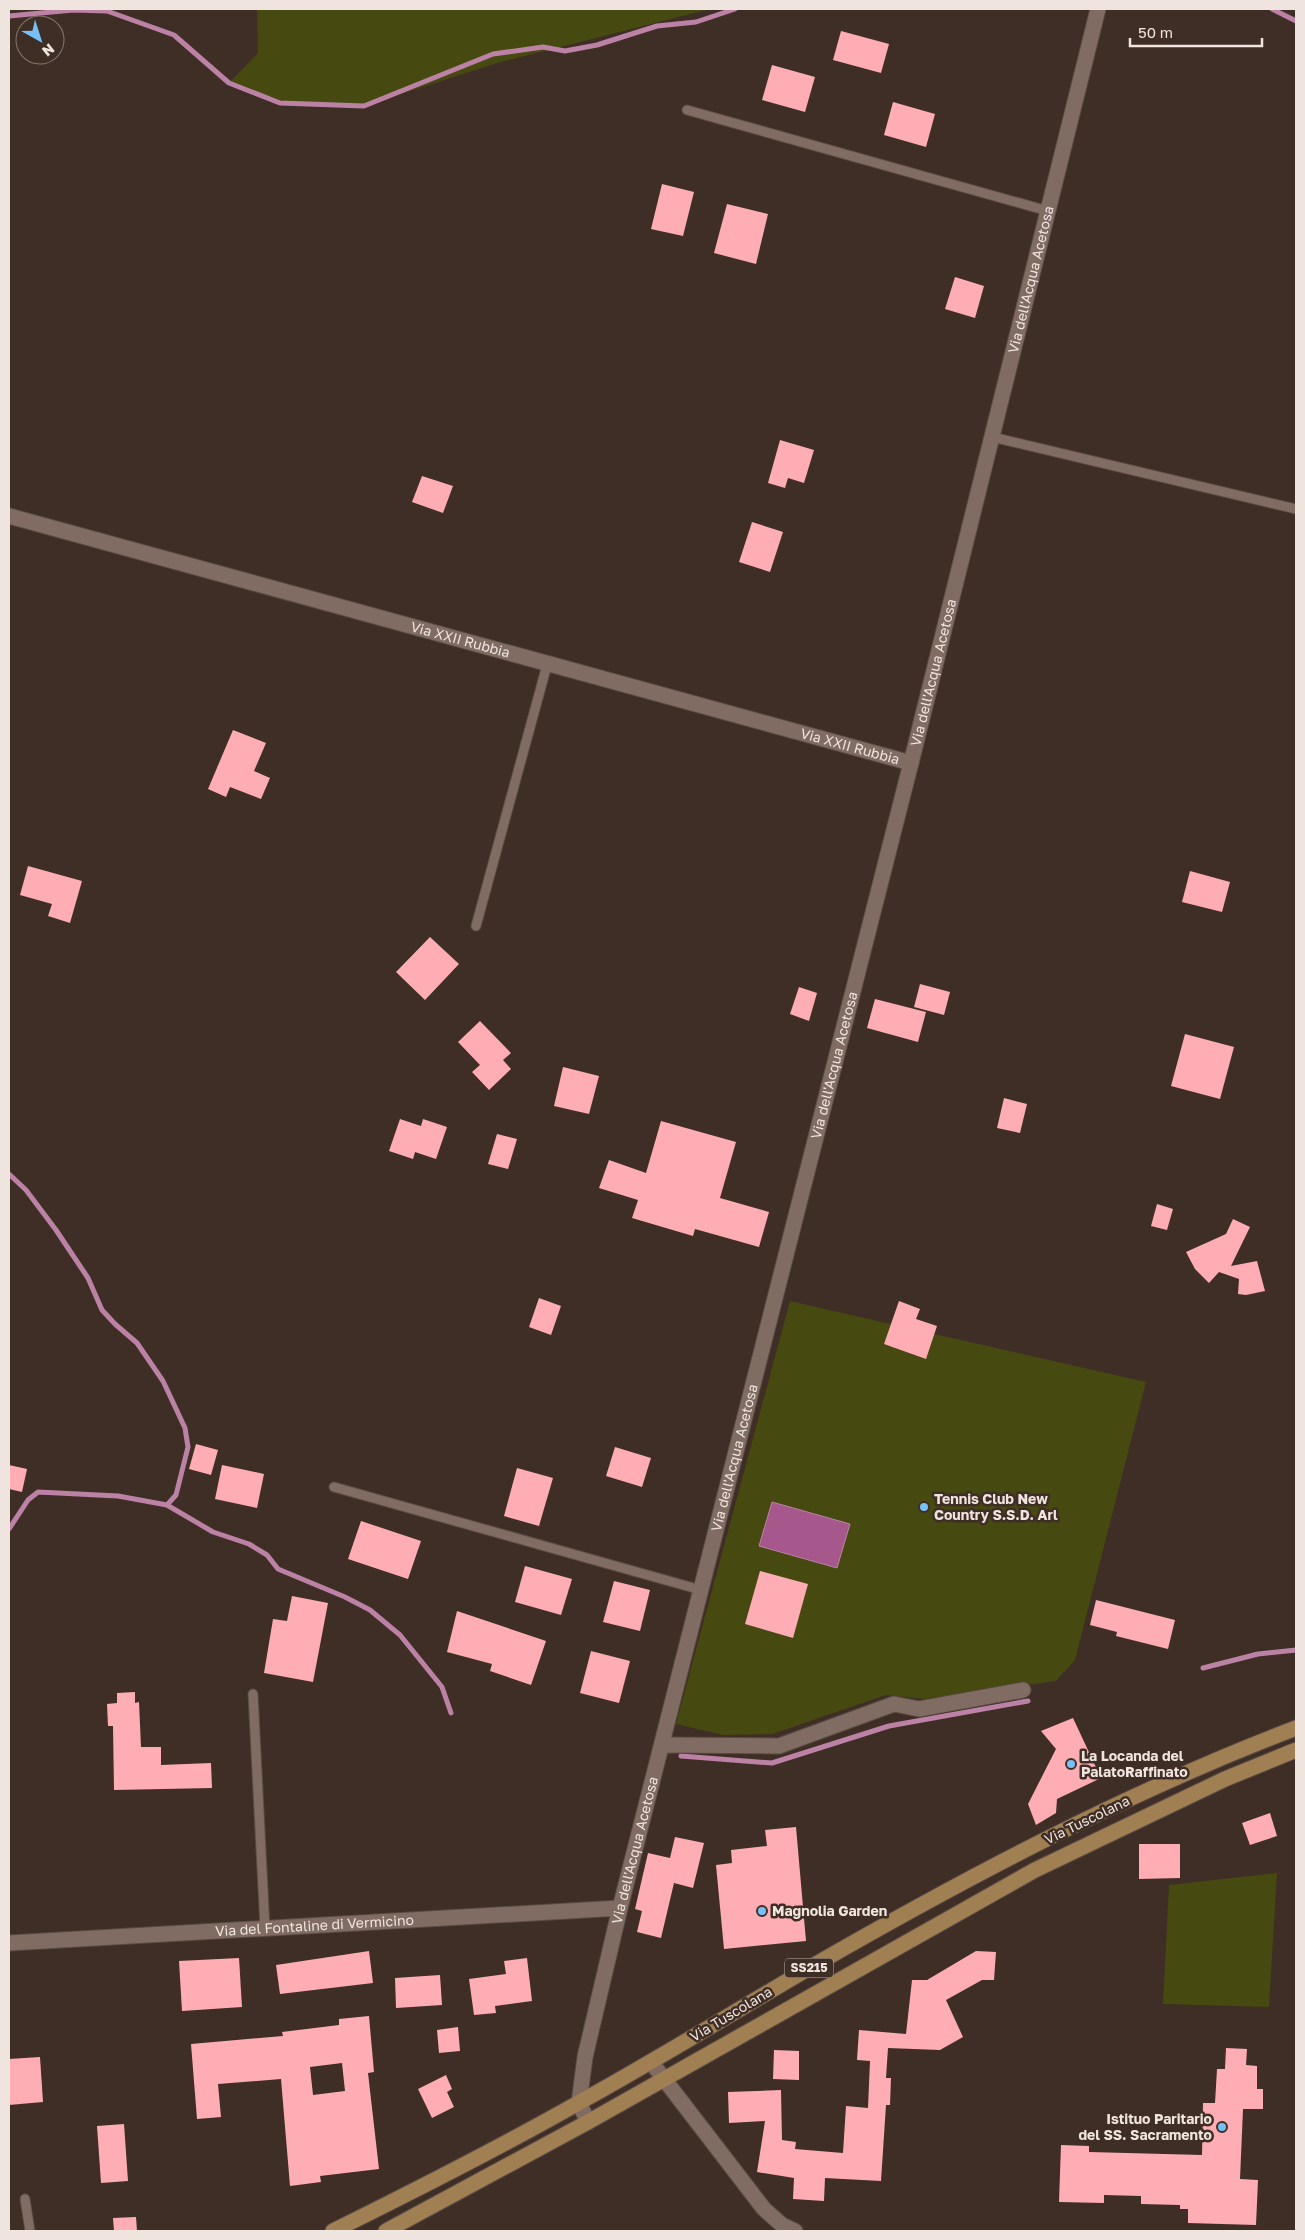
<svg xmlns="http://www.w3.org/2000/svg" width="1305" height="2240" font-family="'Golos Text',sans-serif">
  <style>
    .green { fill: #464910 }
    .water { fill: #a6588c; stroke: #bc82a5 }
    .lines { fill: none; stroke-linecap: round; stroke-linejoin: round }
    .stream { stroke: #bc82a5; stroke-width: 5 }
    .building { fill: #ffadb4; fill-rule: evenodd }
    .lane-casing { stroke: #5a4c45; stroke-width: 11 }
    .street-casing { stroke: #5a4c45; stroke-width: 17 }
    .primary-casing { stroke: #5a4c45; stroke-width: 17 }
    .lane { stroke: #806c63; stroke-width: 9 }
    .street { stroke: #806c63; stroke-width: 15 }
    .primary { stroke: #a07f52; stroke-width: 15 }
    .poi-dot { fill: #76c0f7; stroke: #3f2e26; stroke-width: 2 }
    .labels { text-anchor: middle; stroke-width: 5; stroke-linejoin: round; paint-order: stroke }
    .shield { fill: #3f2e26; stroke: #baada7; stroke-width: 1 }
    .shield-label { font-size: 12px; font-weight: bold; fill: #efe4de }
    .street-label { font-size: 14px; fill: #efe4de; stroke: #3f2e26 }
    .poi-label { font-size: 14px; font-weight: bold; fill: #efe4de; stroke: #3f2e26; text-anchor: start }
  </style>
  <rect width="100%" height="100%" fill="#3f2e26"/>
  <g class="green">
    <path d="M257 9H710L497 63 364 106 280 103 229 83 258 53Z"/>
    <path d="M790 1301 1146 1382 1075 1660 1056 1681 925 1699 886 1695 772 1734 723 1735 676 1724Z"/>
    <path d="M1277 1873 1269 2007 1163 2004 1169 1885Z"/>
  </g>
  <path class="water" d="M772 1502 850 1524 837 1568 759 1546Z"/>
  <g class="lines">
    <g class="stream">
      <path d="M1272 9 1296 21"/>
      <path d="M9 16 73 10 107 11 174 35 229 83 280 103 364 106 493 54 543 47 565 51 597 45 657 26 696 22 735 9"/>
      <path d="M9 1174 26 1190 56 1230 88 1278 102 1310 115 1324 137 1343 163 1381 185 1428 188 1447 176 1495 167 1505"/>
      <path d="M9 1529 28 1500 38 1492 118 1496 167 1505 213 1532 249 1544 267 1555 278 1569 345 1597 370 1610 400 1635 442 1687 451 1713"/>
      <path d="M1203 1668 1258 1654 1296 1650"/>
      <path d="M681 1756 772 1763 889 1726 1028 1701"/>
    </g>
  </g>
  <g class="building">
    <path d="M841 31 889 44 881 73 833 60Z"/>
    <path d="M772 65 815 77 805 112 762 100Z"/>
    <path d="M893 102 935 114 926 147 884 135Z"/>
    <path d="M662 184 694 192 683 236 651 229Z"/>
    <path d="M727 204 768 214 756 264 714 253Z"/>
    <path d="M955 277 984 286 975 318 945 309Z"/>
    <path d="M780 440 814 450 804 483 788 478 785 488 768 483Z"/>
    <path d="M422 476 453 486 443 513 412 502Z"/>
    <path d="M752 522 783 532 770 572 739 562Z"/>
    <path d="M233 730 266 743 254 771 270 778 261 799 230 787 226 797 208 789Z"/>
    <path d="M28 866 82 881 70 923 48 916 52 904 20 895Z"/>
    <path d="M1190 871 1230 882 1222 912 1182 902Z"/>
    <path d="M430 937 459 964 425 1000 396 972Z"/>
    <path d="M920 984 950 992 944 1015 914 1007Z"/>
    <path d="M799 987 817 993 809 1021 790 1014Z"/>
    <path d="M875 999 926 1012 918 1042 867 1028Z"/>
    <path d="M480 1021 511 1053 503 1060 511 1069 489 1090 472 1072 480 1065 458 1042Z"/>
    <path d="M1185 1034 1234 1047 1220 1099 1171 1086Z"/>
    <path d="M563 1067 599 1076 589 1114 554 1106Z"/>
    <path d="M1004 1098 1027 1104 1020 1133 997 1128Z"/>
    <path d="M400 1119 421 1126 423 1119 447 1127 436 1159 415 1152 413 1159 389 1151Z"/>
    <path d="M661 1121 736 1142 720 1198 769 1212 759 1247 695 1229 693 1236 632 1218 638 1200 599 1188 609 1160 646 1173Z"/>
    <path d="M497 1134 517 1139 508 1169 488 1164Z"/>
    <path d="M1157 1204 1173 1209 1167 1230 1151 1226Z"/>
    <path d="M1233 1219 1250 1227 1231 1266 1257 1261 1265 1291 1246 1295 1238 1294 1239 1279 1219 1272 1209 1283 1195 1269 1186 1252 1226 1234Z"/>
    <path d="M539 1298 561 1306 551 1335 529 1327Z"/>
    <path d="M899 1301 920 1309 916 1319 937 1326 926 1359 884 1344Z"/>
    <path d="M196 1444 218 1450 211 1475 189 1469Z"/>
    <path d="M615 1447 651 1458 642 1487 606 1476Z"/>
    <path d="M9 1465 27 1469 22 1492 9 1489Z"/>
    <path d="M222 1465 264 1474 257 1508 215 1499Z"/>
    <path d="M517 1468 553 1478 539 1526 504 1516Z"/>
    <path d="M361 1521 421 1541 408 1579 348 1559Z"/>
    <path d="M525 1566 572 1579 561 1615 515 1602Z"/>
    <path d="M760 1571 808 1584 793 1638 745 1624Z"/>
    <path d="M614 1581 650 1590 640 1631 603 1622Z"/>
    <path d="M292 1596 328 1603 313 1682 264 1673 273 1619 287 1621Z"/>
    <path d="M1096 1600 1175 1620 1168 1649 1116 1636 1117 1632 1090 1625Z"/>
    <path d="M457 1611 546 1641 531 1685 490 1671 492 1664 447 1652Z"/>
    <path d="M591 1651 630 1661 619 1703 580 1693Z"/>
    <path d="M135 1692V1703L139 1702 141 1747H161V1765L211 1763 212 1788 114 1790 113 1726H108L107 1704 117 1703V1693Z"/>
    <path d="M1073 1718 1101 1778 1057 1799 1056 1813 1036 1825 1028 1804 1056 1749 1041 1731Z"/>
    <path d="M1270 1813 1277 1836 1250 1845 1242 1823Z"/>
    <path d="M796 1827 806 1941 724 1949 716 1865 732 1863 731 1850 767 1846 765 1830Z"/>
    <path d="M675 1837 704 1843 693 1888 674 1883 661 1938 637 1932 642 1911 635 1909 648 1853 670 1858Z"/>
    <path d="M1139 1844H1180V1878L1139 1879Z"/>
    <path d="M369 1951 373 1983 280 1994 276 1965Z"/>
    <path d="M976 1951 996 1952 994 1980H982L946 2000 963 2037 940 2050 888 2048 886 2078H891L890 2105H886L881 2181 825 2178 824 2201 793 2199 794 2178 757 2172 765 2121 729 2123 728 2092 781 2090 782 2140 796 2142 795 2149 843 2153 846 2106 868 2108 870 2061 857 2060 859 2030 906 2034 912 1980H927Z"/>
    <path d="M239 1958 242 2007 182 2011 179 1961Z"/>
    <path d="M527 1958 532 2001 495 2006 496 2013 474 2015 469 1979 506 1974 504 1961Z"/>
    <path d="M440 1975 442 2005 396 2008 395 1978Z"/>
    <path d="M369 2016 374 2072 368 2073 379 2169 320 2176 321 2182 290 2186 281 2079 218 2084 221 2117 197 2119 191 2044 283 2036 282 2032 339 2025V2019ZM342 2063 345 2091 313 2095 310 2067Z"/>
    <path d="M458 2027 460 2051 439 2053 437 2030Z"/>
    <path d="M1226 2048 1247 2049 1246 2065 1257 2066V2089H1263V2109H1243L1240 2179 1258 2180 1256 2225 1188 2223V2209H1180V2205L1141 2204V2196L1104 2195V2203L1059 2202 1061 2145 1089 2146V2152L1202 2155 1203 2103H1215L1217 2069H1225Z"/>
    <path d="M774 2050 799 2051V2080L773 2079Z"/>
    <path d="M40 2057 43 2102 9 2105V2059Z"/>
    <path d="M446 2075 452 2089 447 2092 454 2107 432 2118 418 2089Z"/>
    <path d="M124 2124 128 2181 101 2183 97 2126Z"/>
    <path d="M136 2217 137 2231H114L113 2218Z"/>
  </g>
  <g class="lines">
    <g class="lane-casing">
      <g id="lane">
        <path d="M687 110 1048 211"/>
        <path d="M992 437 1296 509"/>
        <path d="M476 926 547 665"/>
        <path d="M334 1487 701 1590"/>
        <path d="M253 1694 265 1928"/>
        <path d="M25 2199 30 2231"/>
      </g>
    </g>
    <g class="street-casing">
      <g id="street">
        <path id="s1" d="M9 516 911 763"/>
        <path d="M662 1745 779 1746 894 1704 919 1709 1023 1690"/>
        <path id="s2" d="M9 1943 620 1908"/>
        <path d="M651 2062 764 2209 782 2225 795 2231"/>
        <path id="s3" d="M588 2122 579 2103 585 2057 620 1908 911 763 1098 9"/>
      </g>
    </g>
    <g class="primary-casing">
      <g id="primary">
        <path d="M333 2231C416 2190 499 2148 580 2102 658 2059 734 2012 811 1967 967 1877 1128 1792 1296 1728"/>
        <path d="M386 2231 588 2122 1035 1870 1225 1779 1296 1750"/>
      </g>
    </g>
    <use href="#lane" class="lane"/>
    <use href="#street" class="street"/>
    <use href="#primary" class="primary"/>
  </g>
  <g class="poi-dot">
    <circle cx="924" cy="1507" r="5"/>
    <circle cx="1071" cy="1764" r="5"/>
    <circle cx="762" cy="1911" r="5"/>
    <circle cx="1222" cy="2127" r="5"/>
  </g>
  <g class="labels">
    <rect class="shield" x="785" y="1958.5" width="48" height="19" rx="4"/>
    <g class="shield-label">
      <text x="809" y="1972">SS215</text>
    </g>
    <g class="street-label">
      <text dy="5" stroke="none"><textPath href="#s3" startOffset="1900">Via dell'Acqua Acetosa</textPath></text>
      <text dy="5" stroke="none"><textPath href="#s1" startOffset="468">Via XXII Rubbia</textPath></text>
      <text dy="5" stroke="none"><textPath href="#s3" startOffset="1495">Via dell'Acqua Acetosa</textPath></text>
      <text dy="5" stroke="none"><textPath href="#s1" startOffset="872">Via XXII Rubbia</textPath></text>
      <text dy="5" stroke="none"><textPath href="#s3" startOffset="1090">Via dell'Acqua Acetosa</textPath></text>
      <text dy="5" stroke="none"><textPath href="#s3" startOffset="685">Via dell'Acqua Acetosa</textPath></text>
      <text transform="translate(1087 1820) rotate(-26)" y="5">Via Tuscolana</text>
      <text dy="5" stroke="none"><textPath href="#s3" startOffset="280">Via dell'Acqua Acetosa</textPath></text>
      <text dy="5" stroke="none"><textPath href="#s2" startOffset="306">Via del Fontaline di Vermicino</textPath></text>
      <text transform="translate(731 2014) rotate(-31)" y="5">Via Tuscolana</text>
    </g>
    <g class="poi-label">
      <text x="934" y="1504">Tennis Club New<tspan x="934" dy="16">Country S.S.D. Arl</tspan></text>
      <text x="1081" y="1761">La Locanda del<tspan x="1081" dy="16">PalatoRaffinato</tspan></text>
      <text x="772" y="1916">Magnolia Garden</text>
      <text x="1212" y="2124" text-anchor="end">Istituo Paritario<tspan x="1212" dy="16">del SS. Sacramento</tspan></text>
    </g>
  </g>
  <rect width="1305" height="2240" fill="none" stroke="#efe4de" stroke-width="20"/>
  <g transform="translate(40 40) rotate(141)"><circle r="24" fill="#3f2e26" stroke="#857770"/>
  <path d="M0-4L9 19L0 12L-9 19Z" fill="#76c0f7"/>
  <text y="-8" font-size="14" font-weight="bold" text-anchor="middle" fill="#efe4de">N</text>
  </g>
  <path d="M1130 38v8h132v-8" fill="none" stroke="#efe4de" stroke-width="2.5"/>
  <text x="1138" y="38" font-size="15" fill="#efe4de" stroke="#3f2e26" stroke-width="4" paint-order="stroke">50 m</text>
</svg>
